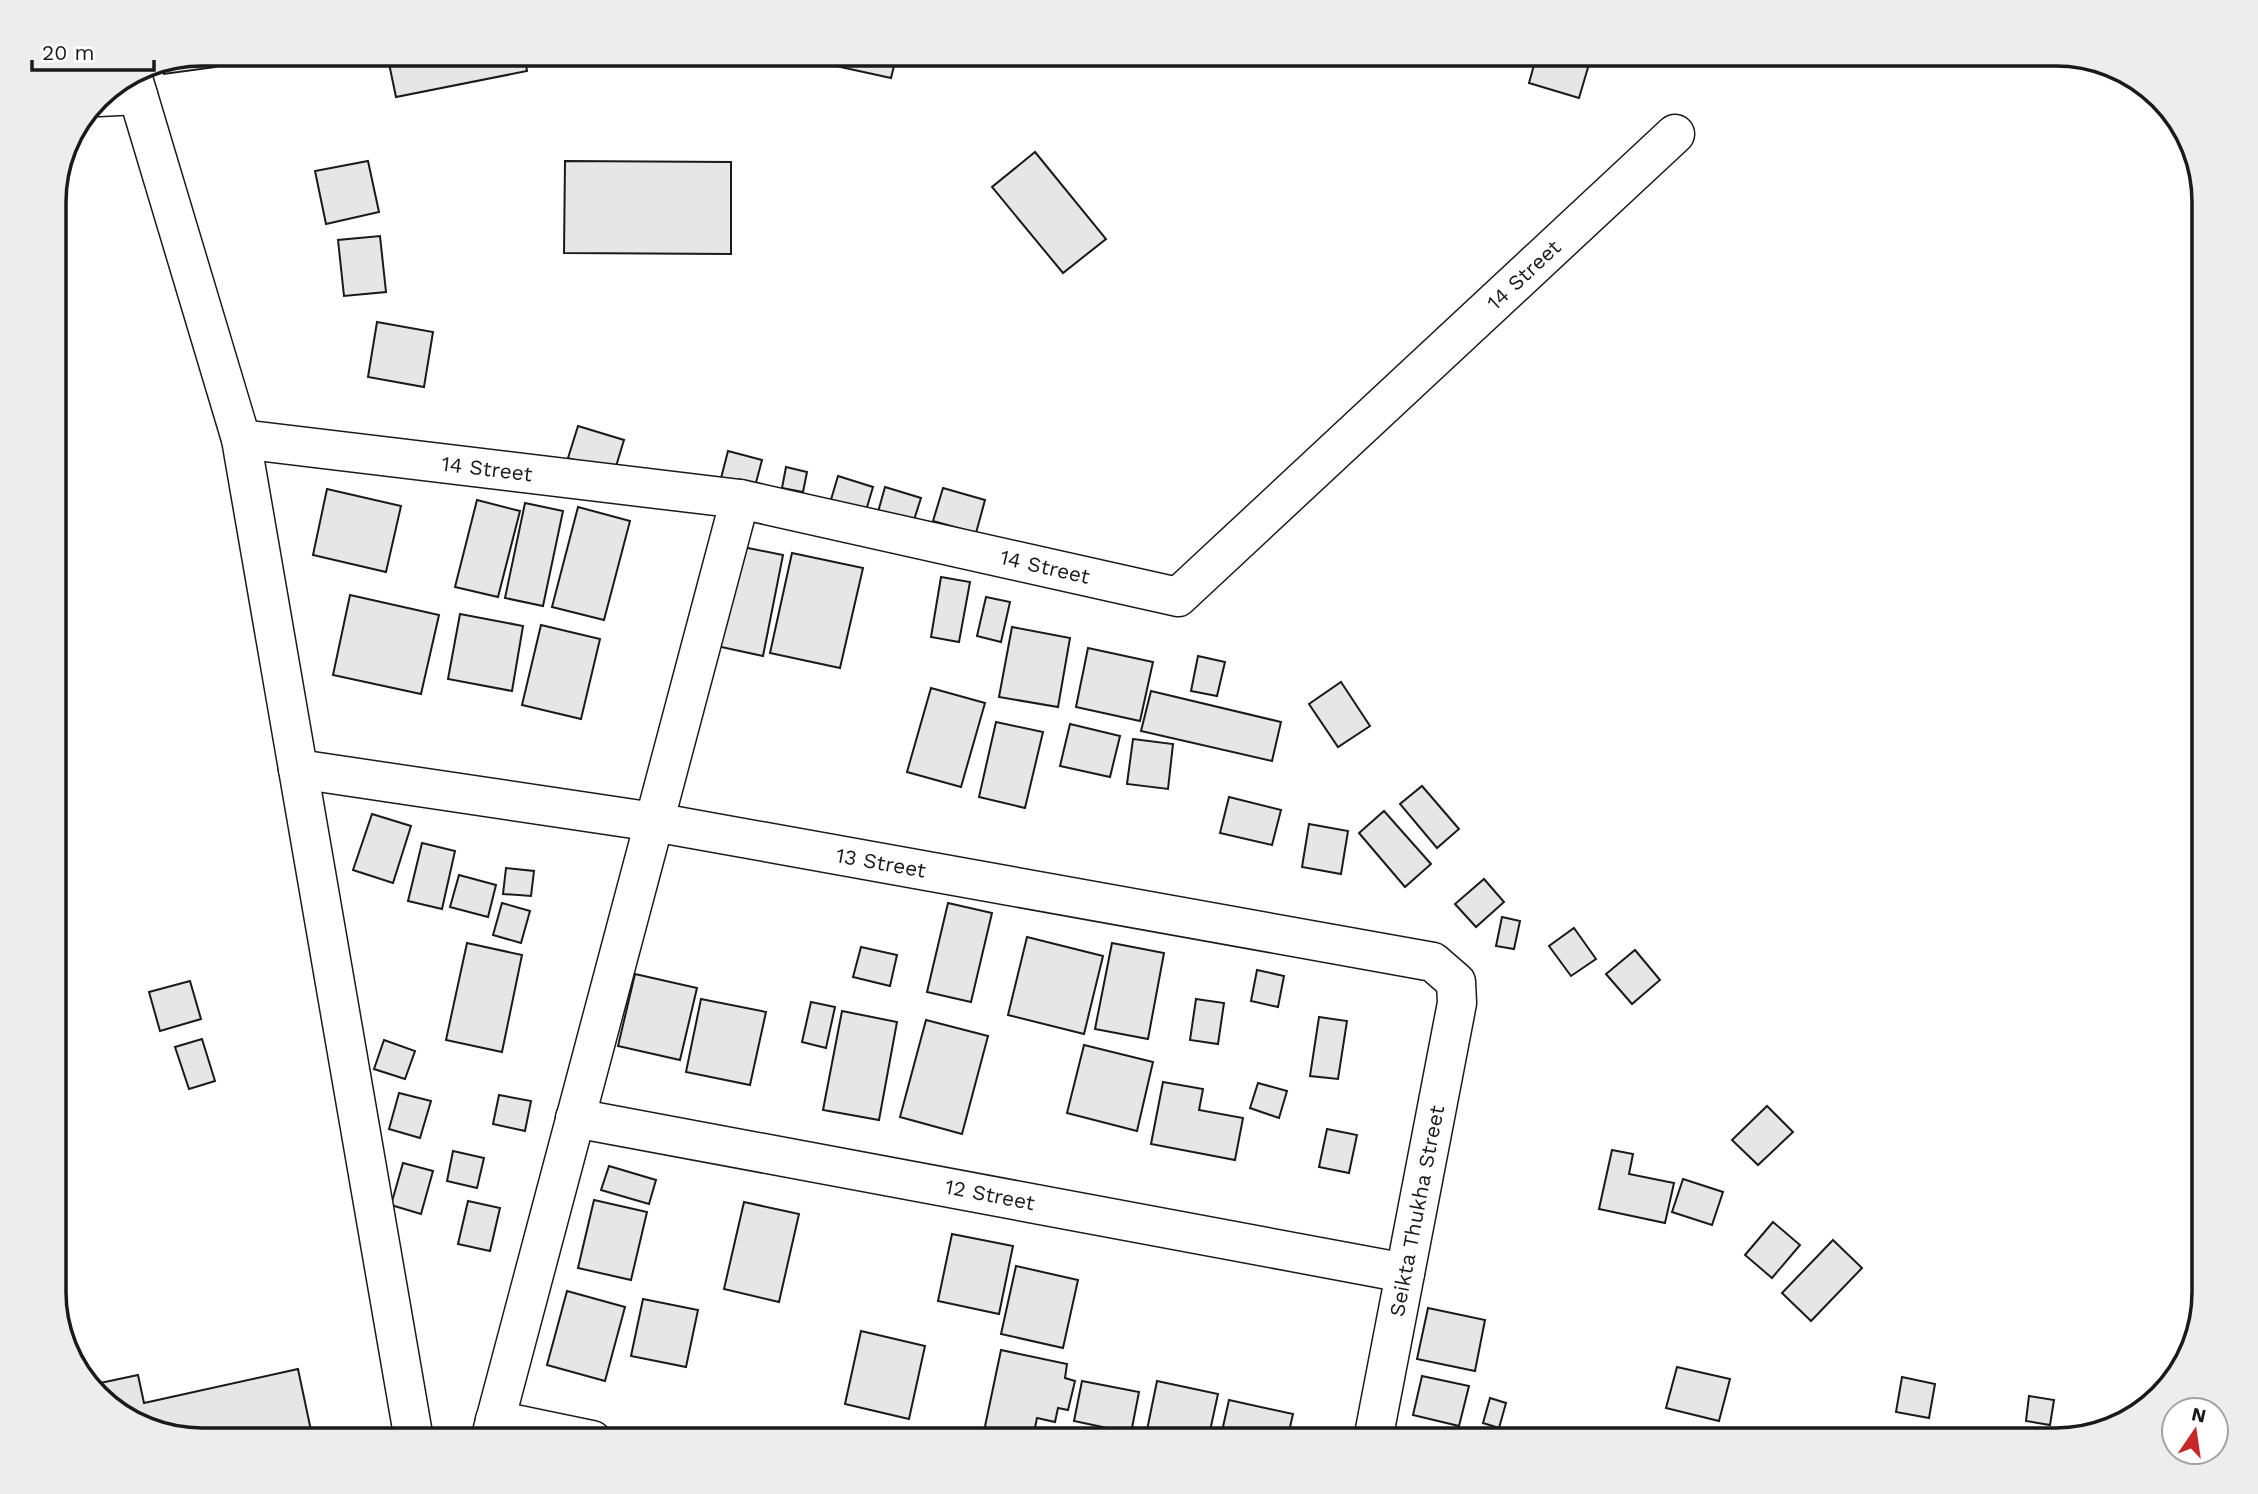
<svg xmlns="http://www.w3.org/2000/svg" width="2258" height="1494" font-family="'Work Sans',sans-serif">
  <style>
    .building { fill: #e6e6e6; stroke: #1a1a1a; stroke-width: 2 }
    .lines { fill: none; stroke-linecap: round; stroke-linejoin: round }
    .minor-casing { stroke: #1a1a1a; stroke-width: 41 }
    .minor { stroke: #fff; stroke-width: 38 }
    .labels { text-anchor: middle; stroke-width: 5; stroke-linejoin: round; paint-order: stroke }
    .street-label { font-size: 21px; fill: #1a1a1a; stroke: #fff }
    .rim { fill: none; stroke: #1a1a1a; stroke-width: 3.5 }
  </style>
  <rect width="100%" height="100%" fill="#fff"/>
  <g class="building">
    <path d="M203 54H214L216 67 164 74 162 62Z"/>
    <path d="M387 54H524L527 71 396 97Z"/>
    <path d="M839 54H897L891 78 836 66Z"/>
    <path d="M1537 54H1592L1579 98 1529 83Z"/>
    <path d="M1035 152 1106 239 1063 273 992 187Z"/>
    <path d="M368 161 379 212 326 224 315 171Z"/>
    <path d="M565 161 731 162V254L564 253Z"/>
    <path d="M55 200 63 242 55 243Z"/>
    <path d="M380 236 386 292 344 296 338 240Z"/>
    <path d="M377 322 433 332 424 387 368 377Z"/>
    <path d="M578 426 624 440 614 473 568 458Z"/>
    <path d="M728 451 762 460 753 494 719 486Z"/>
    <path d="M786 467 807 472 803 492 782 488Z"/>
    <path d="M838 476 873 487 865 514 830 503Z"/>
    <path d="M885 487 921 498 913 523 878 512Z"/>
    <path d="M943 488 985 500 976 533 933 521Z"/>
    <path d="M327 489 401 506 386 572 313 555Z"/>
    <path d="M477 500 520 511 498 597 455 587Z"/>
    <path d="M525 503 563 511 543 606 505 598Z"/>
    <path d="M578 507 630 521 604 620 552 607Z"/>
    <path d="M733 545 783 555 763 656 712 645Z"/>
    <path d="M792 553 863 568 840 668 770 653Z"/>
    <path d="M941 577 970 582 959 642 931 637Z"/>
    <path d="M350 595 439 615 421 694 333 675Z"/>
    <path d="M986 597 1010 602 1001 642 977 636Z"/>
    <path d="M460 614 523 626 512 691 448 679Z"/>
    <path d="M541 625 600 639 581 719 522 705Z"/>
    <path d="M1012 627 1070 638 1058 707 999 697Z"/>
    <path d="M1088 648 1153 662 1140 721 1076 707Z"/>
    <path d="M1198 656 1225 662 1217 696 1191 691Z"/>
    <path d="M1341 682 1370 726 1338 747 1309 704Z"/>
    <path d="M931 688 985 703 961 787 907 772Z"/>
    <path d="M1151 691 1281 722 1272 761 1141 731Z"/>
    <path d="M996 722 1043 732 1025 808 979 797Z"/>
    <path d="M1070 724 1120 736 1110 777 1060 766Z"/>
    <path d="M1133 739 1173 744 1168 789 1127 784Z"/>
    <path d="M1422 786 1459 829 1437 848 1400 804Z"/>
    <path d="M1229 797 1281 810 1272 845 1220 833Z"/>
    <path d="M1384 811 1431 864 1405 887 1359 833Z"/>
    <path d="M372 814 411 826 393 883 353 870Z"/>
    <path d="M1309 824 1348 831 1341 874 1302 867Z"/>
    <path d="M422 843 455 851 442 909 408 901Z"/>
    <path d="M506 868 534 871 531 896 503 894Z"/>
    <path d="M459 875 496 885 488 917 450 907Z"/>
    <path d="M1484 879 1504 902 1476 927 1455 904Z"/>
    <path d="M502 903 530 911 521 943 493 935Z"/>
    <path d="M948 903 992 913 971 1002 927 992Z"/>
    <path d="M1502 917 1520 921 1514 949 1496 946Z"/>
    <path d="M1574 928 1596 959 1571 976 1549 946Z"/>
    <path d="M1027 937 1103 956 1084 1034 1008 1015Z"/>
    <path d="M467 943 522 955 502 1052 446 1040Z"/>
    <path d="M1112 943 1164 953 1148 1039 1095 1029Z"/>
    <path d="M861 947 897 955 890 986 853 977Z"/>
    <path d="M1635 950 1660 980 1632 1004 1606 974Z"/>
    <path d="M1257 970 1284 976 1278 1007 1251 1001Z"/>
    <path d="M635 974 697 988 680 1060 618 1046Z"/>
    <path d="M190 981 201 1019 160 1031 149 992Z"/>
    <path d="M701 999 766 1012 750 1085 686 1072Z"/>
    <path d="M1196 999 1224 1003 1218 1044 1190 1040Z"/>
    <path d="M811 1002 835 1007 826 1048 802 1042Z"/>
    <path d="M842 1011 897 1022 879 1120 823 1110Z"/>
    <path d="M1319 1017 1347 1021 1338 1079 1310 1076Z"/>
    <path d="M926 1020 988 1036 962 1134 900 1117Z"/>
    <path d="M202 1039 215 1081 189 1089 175 1047Z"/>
    <path d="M384 1040 415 1051 405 1079 374 1069Z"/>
    <path d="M1084 1045 1153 1062 1137 1131 1067 1113Z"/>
    <path d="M1163 1082 1203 1089 1199 1110 1243 1118 1235 1160 1151 1144Z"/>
    <path d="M1258 1083 1287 1091 1279 1118 1250 1108Z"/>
    <path d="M399 1093 431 1101 420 1138 389 1129Z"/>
    <path d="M499 1095 531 1101 525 1131 493 1124Z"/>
    <path d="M1767 1106 1793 1132 1758 1165 1732 1140Z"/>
    <path d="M1327 1129 1357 1135 1349 1173 1319 1167Z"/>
    <path d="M1612 1150 1633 1154 1629 1174 1674 1183 1665 1223 1599 1209Z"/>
    <path d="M453 1151 484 1158 477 1188 447 1181Z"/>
    <path d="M403 1163 433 1171 421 1214 391 1205Z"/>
    <path d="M609 1166 656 1180 649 1204 601 1190Z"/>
    <path d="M1683 1179 1723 1192 1712 1225 1672 1212Z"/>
    <path d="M594 1200 647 1212 631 1280 578 1268Z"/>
    <path d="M468 1201 500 1208 490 1251 458 1244Z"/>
    <path d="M744 1202 799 1214 779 1302 724 1289Z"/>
    <path d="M1773 1222 1800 1245 1772 1278 1745 1255Z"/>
    <path d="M952 1234 1013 1246 999 1314 938 1301Z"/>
    <path d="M1833 1240 1862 1268 1811 1321 1782 1293Z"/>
    <path d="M1016 1266 1078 1280 1063 1348 1001 1334Z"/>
    <path d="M567 1291 625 1307 605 1381 547 1365Z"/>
    <path d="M643 1299 698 1310 686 1367 631 1356Z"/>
    <path d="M1428 1308 1485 1320 1475 1371 1417 1359Z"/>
    <path d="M861 1331 925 1346 909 1419 845 1404Z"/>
    <path d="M1001 1350 1067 1364 1065 1378 1075 1381 1068 1410 1058 1408 1055 1422 1037 1418 1033 1437 1017 1434 1016 1440H1001L983 1436Z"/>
    <path d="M1677 1367 1730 1379 1719 1421 1666 1408Z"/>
    <path d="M298 1369 313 1440H203L121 1415 102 1396 100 1383 138 1375 144 1403Z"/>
    <path d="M1422 1376 1469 1386 1459 1426 1413 1415Z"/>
    <path d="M1902 1377 1935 1384 1929 1418 1896 1412Z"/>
    <path d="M1082 1381 1139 1392 1131 1433 1074 1421Z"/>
    <path d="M1157 1381 1218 1394 1208 1440H1145Z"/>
    <path d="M2029 1396 2054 1400 2050 1425 2026 1421Z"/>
    <path d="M1490 1398 1506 1403 1499 1428 1483 1423Z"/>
    <path d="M1229 1400 1293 1414 1287 1440H1220Z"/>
  </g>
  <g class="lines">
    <g class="minor-casing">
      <g id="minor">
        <path d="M132 75 241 439 414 1440"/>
        <path d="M99 97 138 95"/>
        <path d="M241 439 740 499 1178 597 1675 134"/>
        <path d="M298 769 654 822 1433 962 1456 982 1457 1003 1373 1440"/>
        <path d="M575 1118 1405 1273"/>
        <path d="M495 1420 592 1440"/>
        <path d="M490 1440 740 499"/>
      </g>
    </g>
    <use href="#minor" class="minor"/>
  </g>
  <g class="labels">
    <g class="street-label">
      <text transform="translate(1524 275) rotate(-43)" y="7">14 Street</text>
      <text transform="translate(487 469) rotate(7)" y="7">14 Street</text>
      <text transform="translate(1045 567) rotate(13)" y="7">14 Street</text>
      <text transform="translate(881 863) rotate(10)" y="7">13 Street</text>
      <text transform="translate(990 1195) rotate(11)" y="7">12 Street</text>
      <text transform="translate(1417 1211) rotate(-79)" y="7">Seikta Thukha Street</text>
    </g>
  </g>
  <path d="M0 0H2258V1494H0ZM202 66H2056A136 136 0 0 1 2192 202V1292A136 136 0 0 1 2056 1428H202A136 136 0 0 1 66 1292V202A136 136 0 0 1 202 66Z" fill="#ededed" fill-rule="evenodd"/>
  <path class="rim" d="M202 66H2056A136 136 0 0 1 2192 202V1292A136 136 0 0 1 2056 1428H202A136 136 0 0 1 66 1292V202A136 136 0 0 1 202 66Z"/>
  <g transform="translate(2195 1431) rotate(13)"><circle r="33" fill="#ffffff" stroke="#a3a3a3" stroke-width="2"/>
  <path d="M0-5L12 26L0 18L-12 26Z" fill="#c62828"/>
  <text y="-10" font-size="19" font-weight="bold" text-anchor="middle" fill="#1a1a1a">N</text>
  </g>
  <path d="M32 60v10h122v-10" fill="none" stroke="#1a1a1a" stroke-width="3.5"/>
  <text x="42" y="60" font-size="21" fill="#1a1a1a" stroke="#ffffff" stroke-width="5" paint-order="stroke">20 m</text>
</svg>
